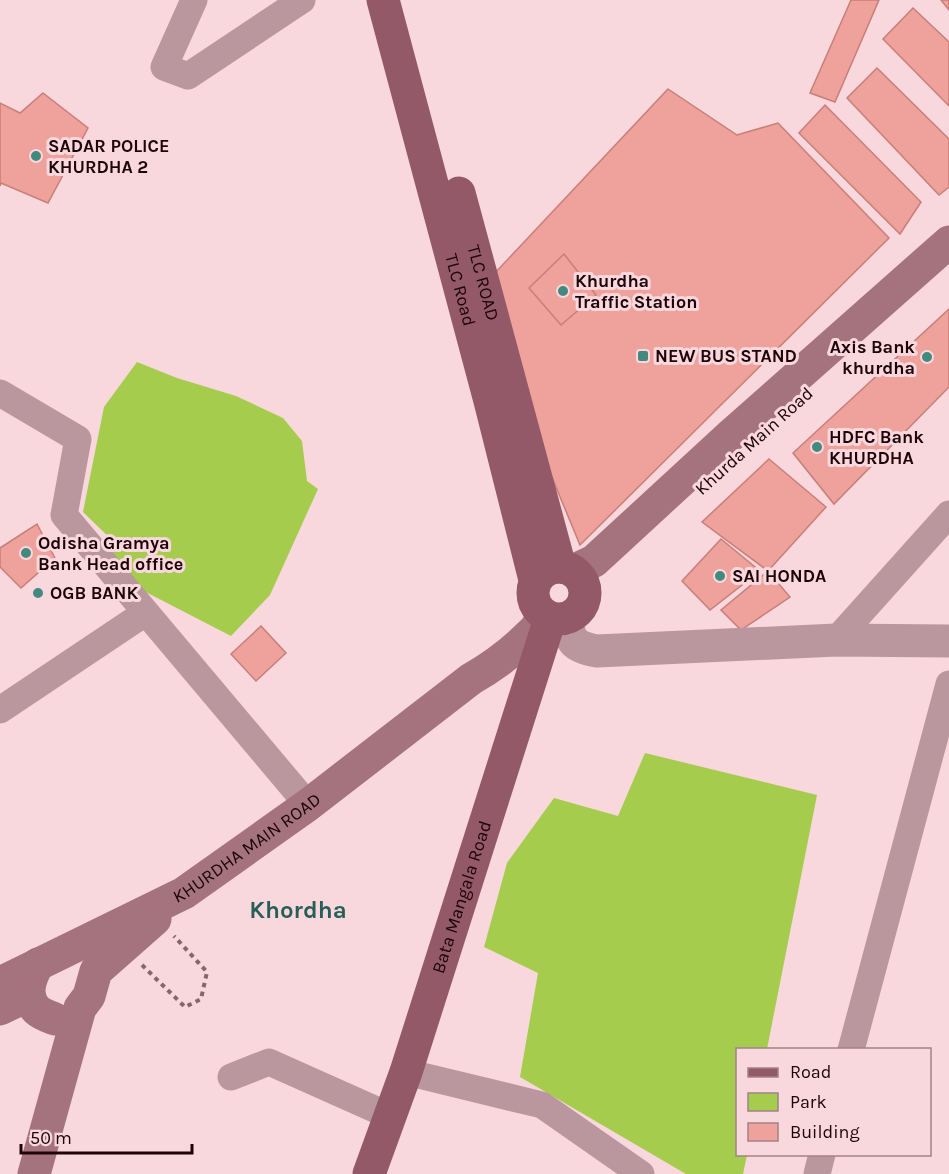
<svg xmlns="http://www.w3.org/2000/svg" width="949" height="1174" font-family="Karla,sans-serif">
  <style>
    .green { fill: #a5cc4c }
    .building { fill: #efa19b; stroke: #c87e79; stroke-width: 1.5 }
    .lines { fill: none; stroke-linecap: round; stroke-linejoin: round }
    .path { stroke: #83676d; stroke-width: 4; stroke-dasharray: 4.5 4.5; stroke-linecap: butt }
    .minor { stroke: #ba979e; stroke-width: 27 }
    .tertiary { stroke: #ba979e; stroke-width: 33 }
    .secondary { stroke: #a5737e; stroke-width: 33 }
    .primary { stroke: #945968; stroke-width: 33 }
    .poi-dot { fill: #438980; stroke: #f8d7dd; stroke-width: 2 }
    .labels { text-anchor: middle; stroke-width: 6; stroke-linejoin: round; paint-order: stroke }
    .poi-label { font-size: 18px; font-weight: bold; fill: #1c040a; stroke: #f8d7dd; text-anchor: start }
    .street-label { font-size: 18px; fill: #1c040a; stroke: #f8d7dd }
    .district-label { font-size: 24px; font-weight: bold; fill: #275f58; stroke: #f8d7dd }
  </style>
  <rect width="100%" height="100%" fill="#f8d7dd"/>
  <g class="green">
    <path d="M137 362 177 378 236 396 283 418 302 441 307 481 318 489 270 595 231 636 138 588 108 567 116 544 83 512 104 407Z"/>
    <path d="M645 753 817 795 767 1049 738 1050V1154L747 1155 743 1174H686L520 1077 538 973 484 947 507 863 554 798 618 816Z"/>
  </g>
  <g class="building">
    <path d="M851 0H879L835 102 810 93Z"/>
    <path d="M941 0H949V10Z"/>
    <path d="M913 8 949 42V106L883 39Z"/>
    <path d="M877 68 949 139V187L939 195 847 98Z"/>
    <path d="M668 89 737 135 778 123 889 238 580 545 536 439 494 274Z"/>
    <path d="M43 93 88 128 48 203 1 183 0 186V103L20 113Z"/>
    <path d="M825 105 921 202 900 234 799 133Z"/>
    <path d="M564 254 596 295 561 325 529 288Z"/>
    <path d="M949 309V387L834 504 793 453Z"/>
    <path d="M769 459 826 507 768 571 702 522Z"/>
    <path d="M37 524 55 558 21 588 0 567V548Z"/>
    <path d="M721 539 760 571 710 610 682 581Z"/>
    <path d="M768 571 790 597 741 630 721 610Z"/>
    <path d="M261 626 286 653 256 681 231 654Z"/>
  </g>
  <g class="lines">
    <path class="path" d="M142 965 185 1007 201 999 207 972 174 936"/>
    <g class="minor">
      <path d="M194 0 164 67 188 76 302 0"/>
      <path d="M0 393 78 439 64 515 308 805"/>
      <path d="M836 640 949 514"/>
      <path d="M0 710 145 613"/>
      <path d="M851 1050 949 684"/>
      <path d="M406 1072 542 1105 641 1174"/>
      <path d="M231 1077 269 1062 390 1116"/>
      <path d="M817 1174 822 1154"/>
    </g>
    <path class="tertiary" d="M567 619C569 641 574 647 597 651L836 640 949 641"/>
    <g class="secondary">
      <path d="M573 571 594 561 731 435 949 242"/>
      <path d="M38 964C30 978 23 996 37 1010 41 1014 50 1017 55 1019"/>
      <path id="s1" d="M0 983 184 893 308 805 471 679C499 663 525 642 546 617"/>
      <path d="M0 1009 29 995"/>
      <path d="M34 1174 80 1008 89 996 96 971 155 919"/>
    </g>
    <g class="primary">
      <path id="s2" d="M383 0 490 401 535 580"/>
      <path id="s3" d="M459 193 560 567"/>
      <circle cx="559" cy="593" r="26"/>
      <path id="s4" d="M369 1174 406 1072 550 619"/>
    </g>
  </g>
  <g class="poi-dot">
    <circle cx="36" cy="156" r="6"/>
    <circle cx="563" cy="291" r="6"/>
    <rect x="637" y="350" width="12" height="12" rx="3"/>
    <circle cx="927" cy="357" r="6"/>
    <circle cx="817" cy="447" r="6"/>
    <circle cx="26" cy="553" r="6"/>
    <circle cx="720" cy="576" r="6"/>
    <circle cx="38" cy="593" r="6"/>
  </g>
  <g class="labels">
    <g class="poi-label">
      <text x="48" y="152">SADAR POLICE<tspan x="48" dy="21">KHURDHA 2</tspan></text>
      <text x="575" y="287">Khurdha<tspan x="575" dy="21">Traffic Station</tspan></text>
      <text x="915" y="353" text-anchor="end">Axis Bank<tspan x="915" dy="21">khurdha</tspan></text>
      <text x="655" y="362">NEW BUS STAND</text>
      <text x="829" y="443">HDFC Bank<tspan x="829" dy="21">KHURDHA</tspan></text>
      <text x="38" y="549">Odisha Gramya<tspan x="38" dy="21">Bank Head office</tspan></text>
      <text x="732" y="582">SAI HONDA</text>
      <text x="50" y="599">OGB BANK</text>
    </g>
    <g class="street-label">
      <text dy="6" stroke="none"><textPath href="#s3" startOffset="93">TLC ROAD</textPath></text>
      <text dy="6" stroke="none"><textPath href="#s2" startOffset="300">TLC Road</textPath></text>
      <text transform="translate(754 441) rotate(-42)" y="6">Khurda Main Road</text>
      <text dy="6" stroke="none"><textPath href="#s1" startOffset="282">KHURDHA MAIN ROAD</textPath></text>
      <text dy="6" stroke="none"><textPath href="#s4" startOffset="292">Bata Mangala Road</textPath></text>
    </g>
    <g class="district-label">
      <text x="298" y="918">Khordha</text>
    </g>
  </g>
  <rect x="736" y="1048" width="195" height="108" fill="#f8d7dd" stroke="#a08389" stroke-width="1.5"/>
  <rect x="748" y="1068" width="30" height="9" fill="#945968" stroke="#a08389" stroke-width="1.5"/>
  <text x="790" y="1078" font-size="18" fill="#1c040a">Road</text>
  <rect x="748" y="1093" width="30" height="18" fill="#a5cc4c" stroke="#a08389" stroke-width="1.5"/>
  <text x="790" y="1108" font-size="18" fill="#1c040a">Park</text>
  <rect x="748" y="1123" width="30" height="18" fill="#efa19b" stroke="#a08389" stroke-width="1.5"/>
  <text x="790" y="1138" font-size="18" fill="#1c040a">Building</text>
  <path d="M21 1144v9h171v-9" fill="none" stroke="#1c040a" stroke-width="3"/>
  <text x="30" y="1144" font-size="18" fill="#1c040a" stroke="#f8d7dd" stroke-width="4.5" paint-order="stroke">50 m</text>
</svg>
